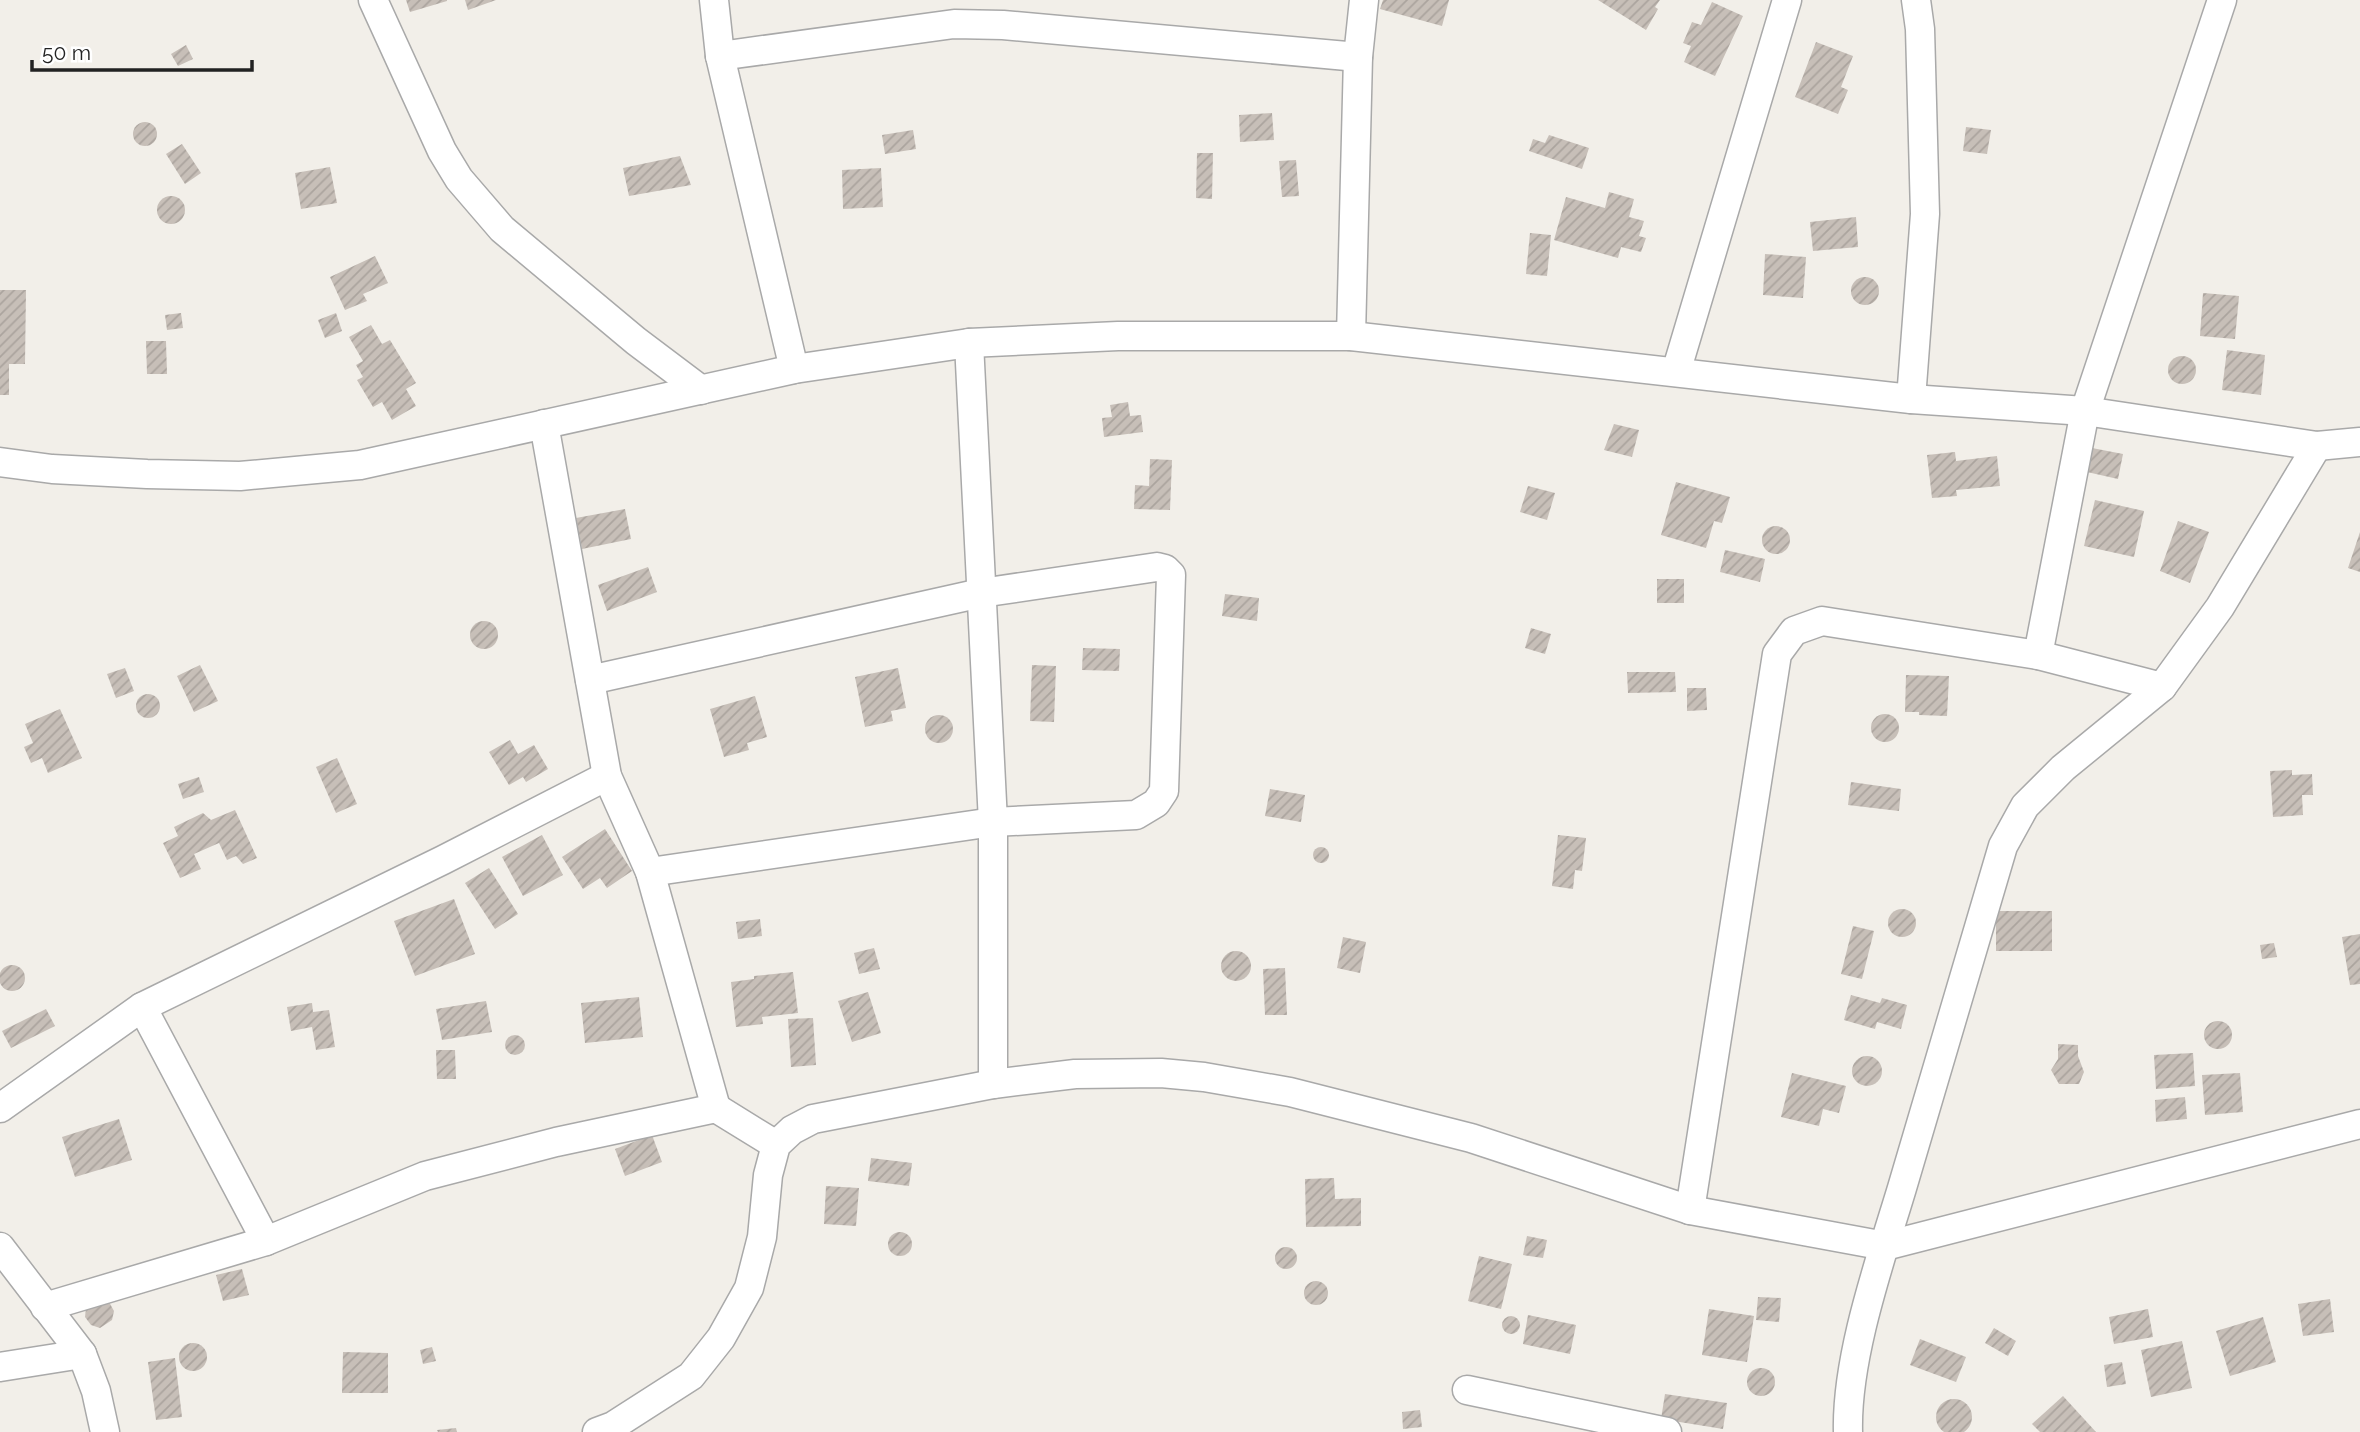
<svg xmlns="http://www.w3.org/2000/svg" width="2360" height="1432" font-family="Raleway,sans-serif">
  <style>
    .building { fill: url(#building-hatch) }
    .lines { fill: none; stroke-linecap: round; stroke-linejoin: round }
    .minor-casing { stroke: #a9a9a9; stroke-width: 31 }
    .minor { stroke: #fff; stroke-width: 28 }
  </style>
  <defs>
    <pattern id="building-hatch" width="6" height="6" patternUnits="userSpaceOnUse" patternTransform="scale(1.75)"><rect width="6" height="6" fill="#c7bfb8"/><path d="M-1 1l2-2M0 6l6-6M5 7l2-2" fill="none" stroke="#aba49e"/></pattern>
  </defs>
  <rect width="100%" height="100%" fill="#f2efe9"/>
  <g class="building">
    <path d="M406 0H447V1L410 12Z"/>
    <path d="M465 0H496L468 10Z"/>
    <path d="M1383 0H1449L1442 26 1380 9Z"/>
    <path d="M1598 0H1660L1655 7 1658 9 1646 30Z"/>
    <path d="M1712 2 1743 16 1715 76 1684 62 1691 46 1683 43 1692 22 1701 25Z"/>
    <path d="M1816 42 1853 56 1841 87 1848 90 1838 114 1795 97Z"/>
    <path d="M186 45 193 59 178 66 171 54Z"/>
    <path d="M1272 113 1274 140 1240 142 1239 115Z"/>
    <circle cx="145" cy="134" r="12"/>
    <path d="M1966 127 1991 130 1987 154 1963 151Z"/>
    <path d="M913 130 916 149 885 154 882 135Z"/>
    <path d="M1549 135 1589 148 1582 169 1529 151 1533 139 1545 143Z"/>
    <path d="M182 144 201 173 185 184 166 154Z"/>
    <path d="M1197 153H1213L1212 199 1196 198Z"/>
    <path d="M680 156 691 185 629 196 623 168Z"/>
    <path d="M1296 160 1299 196 1282 197 1279 161Z"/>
    <path d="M330 167 337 203 301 209 295 173Z"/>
    <path d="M881 168 883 207 843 209 842 170Z"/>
    <path d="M1609 192 1634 199 1629 217 1644 221 1639 236 1646 238 1641 252 1621 247 1618 258 1554 240 1566 197 1605 208Z"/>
    <circle cx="171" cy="210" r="14"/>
    <path d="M1856 217 1858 247 1813 251 1810 222Z"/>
    <path d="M1530 233 1551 235 1547 276 1526 274Z"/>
    <path d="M1765 254 1806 257 1803 298 1763 295Z"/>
    <path d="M375 256 388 283 363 294 367 301 345 310 330 277Z"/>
    <circle cx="1865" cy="291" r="14"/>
    <path d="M0 290H26L25 364H9V395H0Z"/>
    <path d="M2203 293 2239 296 2235 339 2200 336Z"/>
    <path d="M181 313 183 328 167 330 165 315Z"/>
    <path d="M336 313 342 331 325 338 318 320Z"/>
    <path d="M371 325 382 344 390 340 416 383 406 389 416 406 392 420 382 402 373 407 357 380 363 377 356 365 363 361 349 337Z"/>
    <path d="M146 341H166L167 374H147Z"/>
    <path d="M2227 350 2265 355 2261 395 2222 390Z"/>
    <circle cx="2182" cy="370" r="14"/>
    <path d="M1128 402 1130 416 1141 415 1143 432 1104 437 1102 418 1112 417 1110 405Z"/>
    <path d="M1614 424 1639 430 1632 457 1604 450Z"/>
    <path d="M2092 448 2123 454 2118 479 2087 472Z"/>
    <path d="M1955 452 1956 461 1997 456 2000 486 1956 490 1957 496 1932 498 1927 455Z"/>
    <path d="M1150 459 1172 460 1170 510 1134 509 1135 485 1149 486Z"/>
    <path d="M1676 482 1730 497 1722 523 1714 521 1706 548 1661 535Z"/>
    <path d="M1528 486 1555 493 1547 520 1520 512Z"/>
    <path d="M2095 500 2144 511 2134 557 2084 546Z"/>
    <path d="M625 509 631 539 582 549 576 518Z"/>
    <path d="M2178 521 2209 532 2190 583 2160 571Z"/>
    <circle cx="1776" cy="540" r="14"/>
    <path d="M2360 532V572L2348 568Z"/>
    <path d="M1725 550 1765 559 1760 582 1720 572Z"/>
    <path d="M648 567 657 592 607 611 598 585Z"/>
    <rect x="1657" y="579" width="27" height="24"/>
    <path d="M1225 594 1259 598 1257 621 1222 616Z"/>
    <circle cx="484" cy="635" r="14"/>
    <path d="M1531 628 1551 634 1545 654 1525 648Z"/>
    <path d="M1083 648 1120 649 1119 671 1082 670Z"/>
    <path d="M200 665 218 701 194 712 177 676Z"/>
    <path d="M1032 665 1056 666 1054 722 1030 721Z"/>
    <path d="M125 668 134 691 116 698 107 674Z"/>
    <path d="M898 668 906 708 891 711 893 721 865 727 855 677Z"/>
    <path d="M1627 672H1675L1676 692 1628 693Z"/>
    <path d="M1906 675 1949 676 1947 716 1919 715V712H1905Z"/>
    <path d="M1687 688H1706L1707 710 1687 711Z"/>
    <circle cx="148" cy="706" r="12"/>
    <path d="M755 696 767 737 747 743 749 750 724 757 710 709Z"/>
    <path d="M60 709 82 758 48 773 42 758 31 763 24 747 33 743 25 724Z"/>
    <circle cx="1885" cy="728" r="14"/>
    <circle cx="939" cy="729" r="14"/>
    <path d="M510 740 518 754 534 745 548 769 526 782 523 777 509 785 489 752Z"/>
    <path d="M337 758 357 804 336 813 316 767Z"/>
    <path d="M2292 770V775L2312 774 2313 795H2302L2303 815 2273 817 2270 771Z"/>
    <path d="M199 777 204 792 183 799 178 784Z"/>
    <path d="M1851 782 1901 789 1899 811 1848 805Z"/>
    <path d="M1270 789 1305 795 1301 822 1265 816Z"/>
    <path d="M235 810 257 858 243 864 236 856 227 860 219 843 194 854 201 869 180 878 163 843 178 836 174 827 203 813 211 820Z"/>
    <path d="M605 829 632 871 607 888 600 878 583 889 562 857Z"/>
    <path d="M542 835 563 875 523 896 502 857Z"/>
    <path d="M1558 835 1586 838 1582 871 1575 870 1573 889 1552 886Z"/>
    <circle cx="1321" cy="855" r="8"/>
    <path d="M489 868 518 914 495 929 465 883Z"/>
    <path d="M454 899 475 954 415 976 394 921Z"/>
    <circle cx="1902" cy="923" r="14"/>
    <rect x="1996" y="911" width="56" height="40"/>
    <path d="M760 919 762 936 738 939 736 922Z"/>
    <path d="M1853 926 1874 931 1862 979 1841 974Z"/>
    <path d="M2360 934V984L2350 985 2342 937Z"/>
    <path d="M1343 937 1366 942 1360 973 1337 968Z"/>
    <path d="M2274 943 2277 957 2262 959 2260 945Z"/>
    <path d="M874 948 880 969 859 974 854 953Z"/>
    <circle cx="1236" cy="966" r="15"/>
    <circle cx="12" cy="978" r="13"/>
    <path d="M1285 968 1287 1015H1265L1263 969Z"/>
    <path d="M793 972 798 1013 762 1017 763 1024 736 1027 731 982 754 979V976Z"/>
    <path d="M868 992 881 1033 852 1042 838 1001Z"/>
    <path d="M1851 995 1880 1003 1882 998 1907 1005 1901 1029 1877 1022 1875 1029 1844 1020Z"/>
    <path d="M639 997 643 1037 585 1043 581 1003Z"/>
    <path d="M486 1001 492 1032 442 1040 436 1009Z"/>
    <path d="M312 1003 313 1012 329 1010 335 1047 316 1050 312 1027 291 1031 287 1007Z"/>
    <path d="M46 1009 55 1026 11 1048 2 1031Z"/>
    <path d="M813 1018 816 1065 791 1067 788 1019Z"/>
    <circle cx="2218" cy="1035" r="14"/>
    <circle cx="515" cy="1045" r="10"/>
    <path d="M2058 1044 2078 1045V1056L2084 1072 2079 1084H2059L2051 1070 2058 1059Z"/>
    <path d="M436 1050H455L456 1079H437Z"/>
    <path d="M2193 1053 2195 1086 2156 1089 2154 1055Z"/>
    <circle cx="1867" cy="1071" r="15"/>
    <path d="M1792 1073 1846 1086 1839 1113 1823 1109 1819 1126 1781 1117Z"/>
    <path d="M2240 1073 2243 1112 2205 1115 2202 1075Z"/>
    <path d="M2185 1097 2187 1119 2156 1122 2155 1100Z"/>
    <path d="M119 1119 132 1160 75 1177 62 1137Z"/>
    <path d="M652 1135 662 1162 625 1176 615 1149Z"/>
    <path d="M871 1158 912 1163 909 1186 868 1181Z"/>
    <path d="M1334 1178 1335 1199 1361 1198V1226L1306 1227 1305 1179Z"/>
    <path d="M826 1186 859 1188 856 1226 824 1224Z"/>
    <circle cx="900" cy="1244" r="12"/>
    <path d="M1527 1236 1547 1240 1543 1258 1523 1255Z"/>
    <circle cx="1286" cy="1258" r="11"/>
    <path d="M1479 1256 1512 1264 1501 1309 1468 1301Z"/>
    <path d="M242 1269 249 1295 223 1301 216 1275Z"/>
    <circle cx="1316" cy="1293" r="12"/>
    <path d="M1758 1297 1781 1298 1779 1322 1756 1320Z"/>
    <path d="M2330 1299 2334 1332 2303 1336 2298 1304Z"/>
    <path d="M109 1302 114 1311 112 1320 100 1328 91 1325 85 1317 86 1308Z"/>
    <path d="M1709 1309 1754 1316 1747 1362 1702 1355Z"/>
    <path d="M2148 1309 2153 1337 2114 1344 2109 1317Z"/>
    <path d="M1528 1315 1576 1325 1570 1354 1523 1344Z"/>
    <circle cx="1511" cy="1325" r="9"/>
    <path d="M2263 1317 2276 1362 2230 1376 2216 1331Z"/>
    <path d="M1994 1328 2016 1341 2008 1356 1985 1343Z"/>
    <path d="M1920 1339 1966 1357 1956 1382 1910 1365Z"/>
    <path d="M2182 1341 2192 1388 2151 1397 2141 1350Z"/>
    <circle cx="193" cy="1357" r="14"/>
    <path d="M432 1347 436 1361 423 1364 420 1350Z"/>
    <path d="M343 1352 388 1353V1393H342Z"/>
    <path d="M175 1358 182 1417 156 1420 148 1362Z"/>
    <path d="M2122 1362 2126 1384 2107 1387 2104 1365Z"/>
    <circle cx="1761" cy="1382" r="14"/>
    <path d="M1665 1394 1727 1403 1723 1429 1661 1419Z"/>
    <path d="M2063 1396 2096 1432H2040L2032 1424Z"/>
    <circle cx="1954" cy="1417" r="18"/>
    <path d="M1420 1410 1422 1427 1403 1429 1402 1412Z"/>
    <path d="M456 1428 457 1432H438L437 1430Z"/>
  </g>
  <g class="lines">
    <g class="minor-casing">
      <g id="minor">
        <path d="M373 0 442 151 459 179 502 229 636 341 701 390"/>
        <path d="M714 0 720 56 794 369"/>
        <path d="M720 56 954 24 1003 25 1358 57"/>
        <path d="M1351 336 1358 57 1364 0"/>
        <path d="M969 343 993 822V1084"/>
        <path d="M1676 372 1787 0"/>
        <path d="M1911 399 1925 214 1920 29 1916 0"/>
        <path d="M544 424 607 776 650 872 716 1108"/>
        <path d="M0 462 52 469 147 474 240 476 360 465 794 369 969 343 1118 336H1351L1911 399 2085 411 2317 446 2360 442"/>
        <path d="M2038 655 2085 411 2222 0"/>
        <path d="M590 680 981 593 1157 567 1165 569 1171 575 1164 791 1156 803 1136 815 993 822 650 872"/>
        <path d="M0 1108 142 1007"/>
        <path d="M1690 1210 1777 654 1794 631 1822 621 2038 655 2162 687"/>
        <path d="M266 1241 142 1007 443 860 607 776"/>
        <path d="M0 1247 82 1354 96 1391 105 1432"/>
        <path d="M45 1307 266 1241 425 1176 556 1142 716 1108 776 1145"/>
        <path d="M0 1367 82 1354"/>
        <path d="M1467 1390 1667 1432"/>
        <path d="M597 1432 613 1426 691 1376 721 1338 749 1288 762 1237 768 1175 776 1145 792 1130 813 1119 993 1084 1075 1074 1161 1073 1204 1077 1290 1092 1471 1138 1690 1210 1885 1246 2360 1124"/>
        <path d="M1848 1432C1846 1357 1880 1261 1902 1188 1935 1074 1969 960 2003 846L2025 806 2063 768 2162 687 2220 607 2317 446"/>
      </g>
    </g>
    <use href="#minor" class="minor"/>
  </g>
  <path d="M32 60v10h220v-10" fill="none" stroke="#222222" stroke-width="3.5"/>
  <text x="42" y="60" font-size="21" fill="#222222" stroke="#ffffff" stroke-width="5" paint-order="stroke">50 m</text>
</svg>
